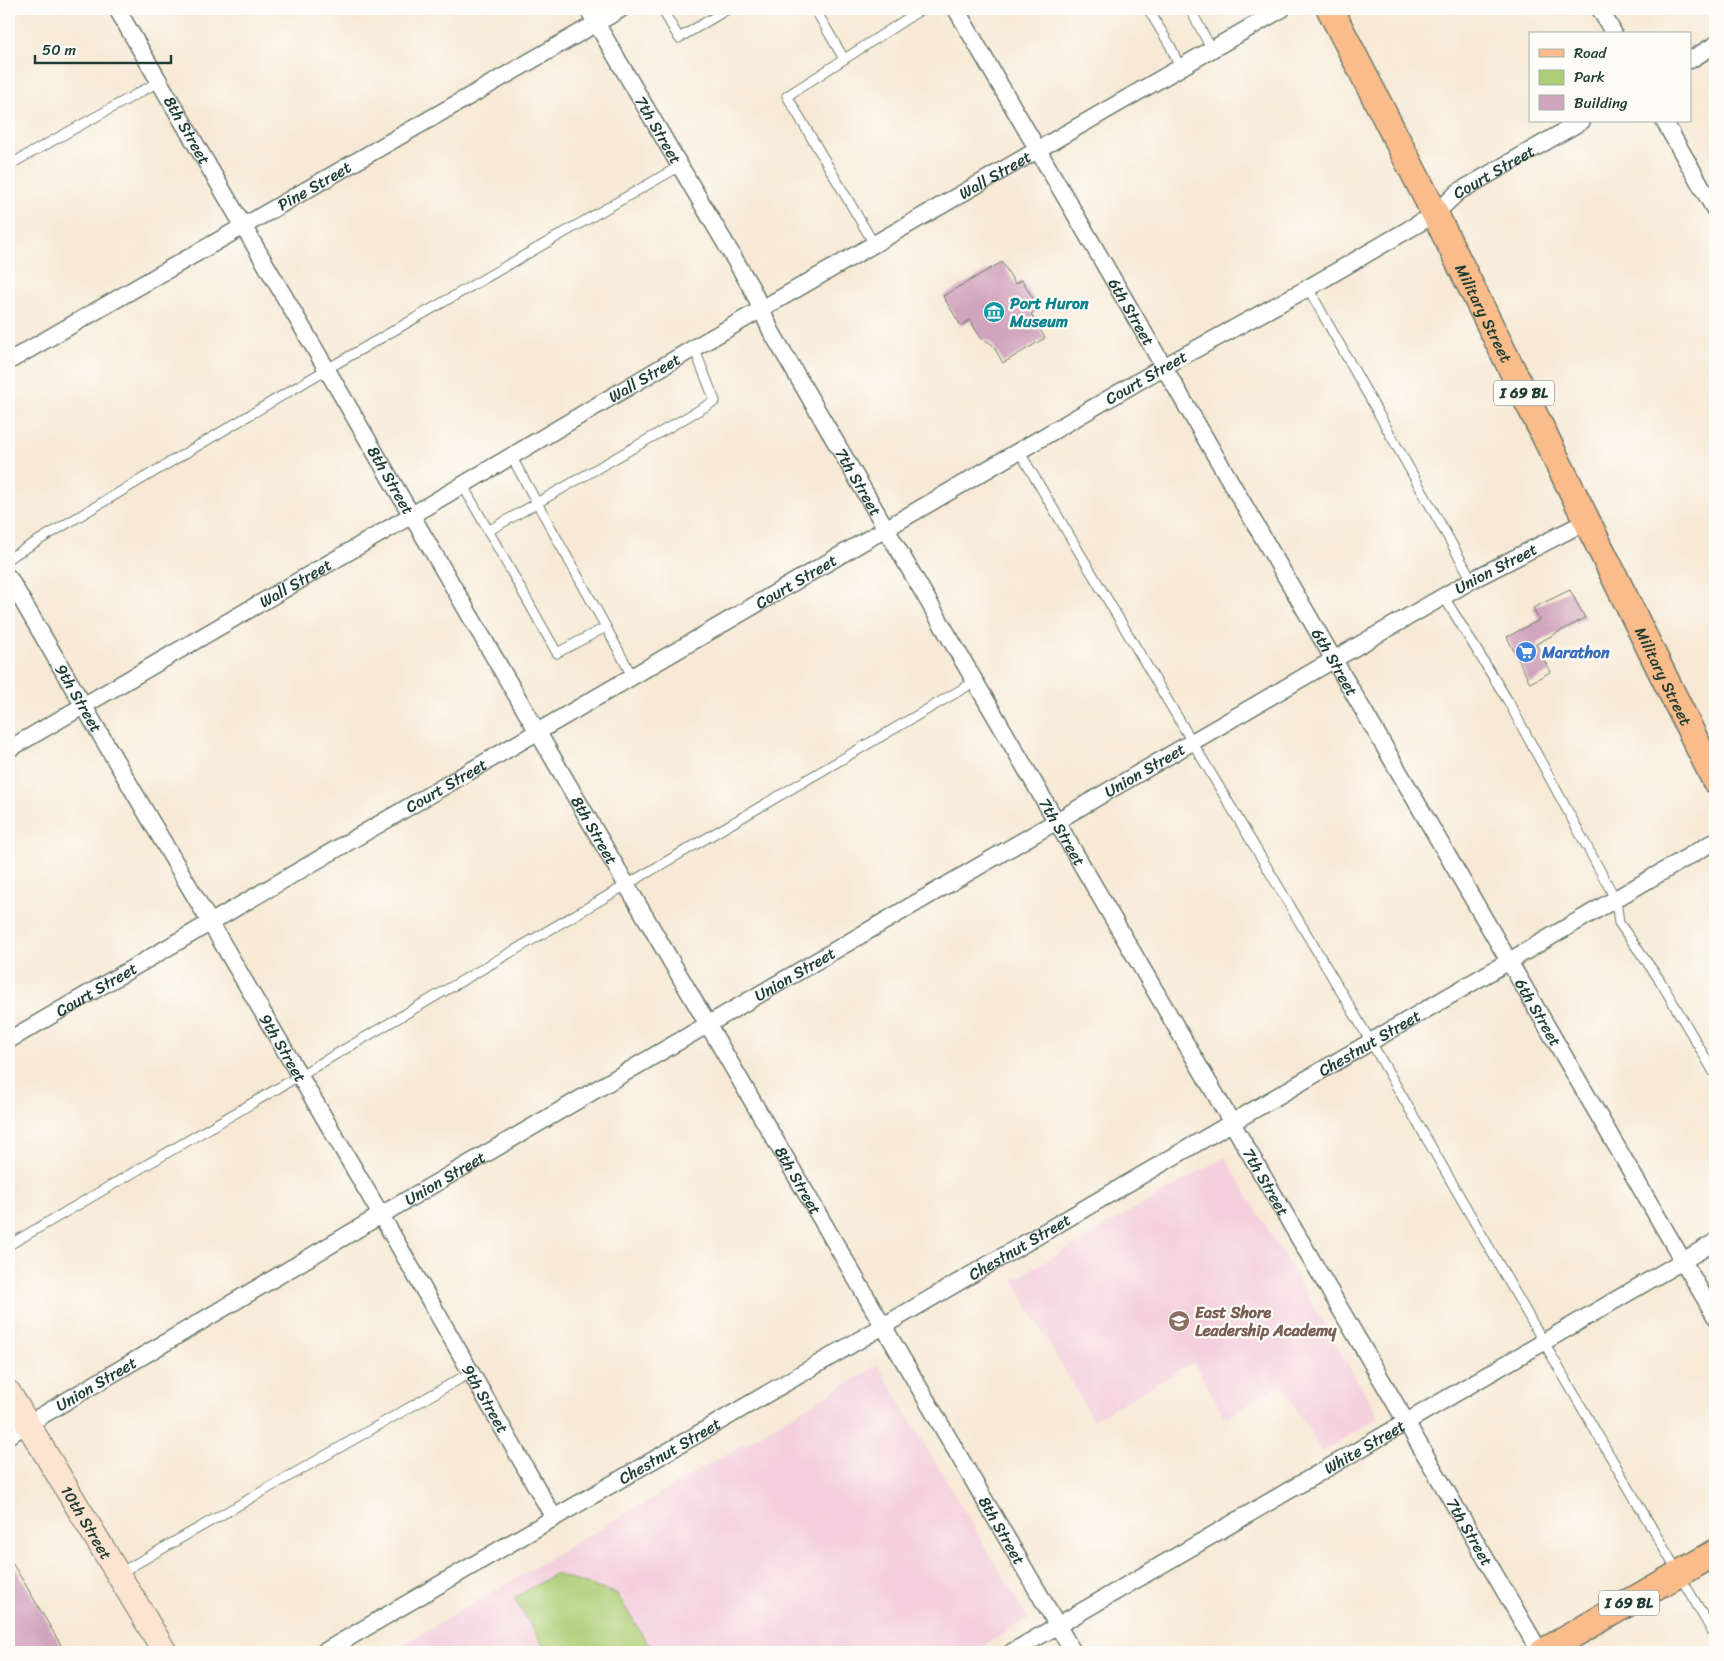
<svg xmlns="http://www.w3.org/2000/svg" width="1724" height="1661" font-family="Sriracha,sans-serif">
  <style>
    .built { fill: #f4cfdd }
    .green { fill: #adce76; stroke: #668655 }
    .building { fill: #d1a4bd }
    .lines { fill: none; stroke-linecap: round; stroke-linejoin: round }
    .lane-casing { stroke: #6b796c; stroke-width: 11 }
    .street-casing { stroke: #6b796c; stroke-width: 19 }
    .secondary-casing { stroke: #6b796c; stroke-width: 26 }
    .primary-casing { stroke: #6b796c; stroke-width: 29 }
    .lane { stroke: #fff; stroke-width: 9 }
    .street { stroke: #fff; stroke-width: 16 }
    .secondary { stroke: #fde4d0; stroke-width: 24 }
    .primary { stroke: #f9bc8a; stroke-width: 26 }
    .labels { text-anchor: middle; stroke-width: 4.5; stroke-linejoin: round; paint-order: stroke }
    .shield { fill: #fdfcf7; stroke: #62766e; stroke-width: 1 }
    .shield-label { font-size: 15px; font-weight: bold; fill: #1f3d34 }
    .street-label { font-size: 16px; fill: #1f3d34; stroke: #fdfcf7 }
    .culture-label { font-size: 16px; font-weight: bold; fill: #0d838f; stroke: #fdfcf7; text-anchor: start }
    .shop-label { font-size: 16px; font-weight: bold; fill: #366cbe; stroke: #fdfcf7; text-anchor: start }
    .education-label { font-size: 16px; font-weight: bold; fill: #785e54; stroke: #fdfcf7; text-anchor: start }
  </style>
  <rect width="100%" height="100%" fill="#fdfcf7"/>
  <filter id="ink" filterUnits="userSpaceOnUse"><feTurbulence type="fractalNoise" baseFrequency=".02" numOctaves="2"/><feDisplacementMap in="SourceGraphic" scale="10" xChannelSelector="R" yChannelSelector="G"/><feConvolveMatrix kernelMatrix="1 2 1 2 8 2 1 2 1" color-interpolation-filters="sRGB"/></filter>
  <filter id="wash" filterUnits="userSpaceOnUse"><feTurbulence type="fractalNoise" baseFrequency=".0096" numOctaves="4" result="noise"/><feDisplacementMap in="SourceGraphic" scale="20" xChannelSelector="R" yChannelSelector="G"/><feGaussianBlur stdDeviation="1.12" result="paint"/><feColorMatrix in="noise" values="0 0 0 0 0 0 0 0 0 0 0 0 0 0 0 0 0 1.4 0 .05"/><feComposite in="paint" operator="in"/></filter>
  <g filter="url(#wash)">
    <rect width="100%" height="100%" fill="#f7e9d5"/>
    <g class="built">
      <path d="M1225 1157 1379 1417 1322 1452 1282 1385 1225 1418 1194 1362 1093 1420 1013 1280Z"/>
      <path d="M878 1365 1028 1619 972 1652H391Z"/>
    </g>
    <path class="green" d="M555 1574 617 1594 653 1652H547L514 1598Z"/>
    <g id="blocks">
      <g class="building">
        <path d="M1002 262 1015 284 1022 280 1040 310 1031 314 1045 338 1003 363 992 344 980 337 970 320 961 326 943 296Z"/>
        <path d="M1570 590 1585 618 1536 644 1550 672 1530 683 1507 637 1539 620 1533 608Z"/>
        <path d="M9 1558 28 1589 65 1652H9Z"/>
      </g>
    </g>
  </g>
  <g filter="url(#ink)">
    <use href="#blocks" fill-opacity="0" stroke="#6b796c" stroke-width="1"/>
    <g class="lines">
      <g class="lane-casing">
        <g id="lane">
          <path d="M662 9 679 38 728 9"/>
          <path d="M815 9 844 59"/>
          <path d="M1148 9 1171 47 1179 66"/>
          <path d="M1190 9 1211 48"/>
          <path d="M9 165 160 81"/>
          <path d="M874 244 787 96 922 9"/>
          <path d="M1308 288 1472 580"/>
          <path d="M1019 451 1371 1042 1532 1322 1715 1636"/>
          <path d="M462 484 557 653 606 627 511 456"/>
          <path d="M488 531 715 401 694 348"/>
          <path d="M9 558 327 369 680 166"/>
          <path d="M1444 597 1508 701 1616 900 1619 923 1659 979 1715 1074"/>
          <path d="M606 627 632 676"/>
          <path d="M9 1245 976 681"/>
          <path d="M118 1574 470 1373"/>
        </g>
      </g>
      <g class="street-casing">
        <g id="street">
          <path id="s1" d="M117 9 1073 1652"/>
          <path id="s2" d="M588 9 752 289 771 331 1540 1652"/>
          <path id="s3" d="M956 9 1715 1316"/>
          <path d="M1600 9 1614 34"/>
          <path d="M1690 60 1715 45"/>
          <path d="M1664 121 1715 210"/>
          <path id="s4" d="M9 361 621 9"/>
          <path id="s5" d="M9 578 381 1215 554 1518"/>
          <path id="s6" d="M9 749 412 515 694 348 1282 9"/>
          <path id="s7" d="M9 1040 1163 367 1308 288 1435 214 1458 192 1582 121"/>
          <path id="s8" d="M9 1435 381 1215 1314 671 1472 580 1587 521"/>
          <path id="s9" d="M324 1652 1715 841"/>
          <path id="s10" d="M1012 1652 1715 1242"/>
        </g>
      </g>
      <g class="secondary-casing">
        <g id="secondary">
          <path id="s11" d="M9 1393 165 1652"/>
        </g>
      </g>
      <g class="primary-casing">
        <g id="primary">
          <path id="s12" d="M1330 9 1435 214 1715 780"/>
          <path d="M1543 1652 1715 1553"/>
        </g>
      </g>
      <use href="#lane" class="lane"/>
      <use href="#street" class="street"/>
      <use href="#secondary" class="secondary"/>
      <use href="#primary" class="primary"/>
    </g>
  </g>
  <defs>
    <g id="museum-disc" transform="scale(1.125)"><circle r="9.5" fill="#0f9aa8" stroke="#fdfcf7"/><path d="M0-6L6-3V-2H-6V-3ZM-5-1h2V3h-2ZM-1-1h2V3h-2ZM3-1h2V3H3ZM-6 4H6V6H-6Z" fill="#fff"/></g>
    <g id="supermarket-disc" transform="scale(1.125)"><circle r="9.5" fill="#3f7fe0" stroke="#fdfcf7"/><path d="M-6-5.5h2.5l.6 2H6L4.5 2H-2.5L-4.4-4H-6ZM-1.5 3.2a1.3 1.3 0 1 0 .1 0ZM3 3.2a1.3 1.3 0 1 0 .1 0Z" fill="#fff"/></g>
    <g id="school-disc" transform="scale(1.125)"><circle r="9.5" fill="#8d6e63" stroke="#fdfcf7"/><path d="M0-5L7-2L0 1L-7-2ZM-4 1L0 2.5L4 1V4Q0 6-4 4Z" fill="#fff"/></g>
  </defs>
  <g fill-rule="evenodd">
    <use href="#museum-disc" x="994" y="312"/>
    <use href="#supermarket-disc" x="1526" y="652"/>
    <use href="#school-disc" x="1179" y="1321"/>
  </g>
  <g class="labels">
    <g class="shield">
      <rect x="1494" y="380.5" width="60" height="25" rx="4"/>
      <rect x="1599" y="1590.5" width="60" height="25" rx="4"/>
    </g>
    <g class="shield-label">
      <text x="1524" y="398">I 69 BL</text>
      <text x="1629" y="1608">I 69 BL</text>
    </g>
    <g class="street-label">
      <text dy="6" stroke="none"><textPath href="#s2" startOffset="140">7th Street</textPath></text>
      <text dy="6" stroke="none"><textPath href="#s1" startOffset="140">8th Street</textPath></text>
      <text dy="6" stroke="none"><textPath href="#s7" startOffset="1721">Court Street</textPath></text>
      <text dy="6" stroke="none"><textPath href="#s6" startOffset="1141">Wall Street</textPath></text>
      <text dy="6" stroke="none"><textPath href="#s4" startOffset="352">Pine Street</textPath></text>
      <text dy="6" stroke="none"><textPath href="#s3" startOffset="350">6th Street</textPath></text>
      <text dy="6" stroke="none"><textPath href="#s12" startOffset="341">Military Street</textPath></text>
      <text dy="6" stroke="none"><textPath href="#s6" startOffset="736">Wall Street</textPath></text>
      <text dy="6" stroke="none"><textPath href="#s7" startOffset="1316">Court Street</textPath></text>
      <text dy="6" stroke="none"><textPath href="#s1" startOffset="545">8th Street</textPath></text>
      <text dy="6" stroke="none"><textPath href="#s2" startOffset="545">7th Street</textPath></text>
      <text dy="6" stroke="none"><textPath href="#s8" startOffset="1721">Union Street</textPath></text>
      <text dy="6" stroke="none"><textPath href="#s7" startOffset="911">Court Street</textPath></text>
      <text dy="6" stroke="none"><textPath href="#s6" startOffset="331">Wall Street</textPath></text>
      <text dy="6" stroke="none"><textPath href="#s3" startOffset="755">6th Street</textPath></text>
      <text dy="6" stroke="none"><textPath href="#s12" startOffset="746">Military Street</textPath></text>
      <text dy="6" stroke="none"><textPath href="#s5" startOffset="139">9th Street</textPath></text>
      <text dy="6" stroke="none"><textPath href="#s8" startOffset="1316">Union Street</textPath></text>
      <text dy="6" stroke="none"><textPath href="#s7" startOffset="506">Court Street</textPath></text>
      <text dy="6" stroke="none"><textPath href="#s1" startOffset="950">8th Street</textPath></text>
      <text dy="6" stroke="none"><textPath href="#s2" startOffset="950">7th Street</textPath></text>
      <text dy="6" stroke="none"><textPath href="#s8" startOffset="911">Union Street</textPath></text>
      <text dy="6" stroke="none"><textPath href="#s7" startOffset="101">Court Street</textPath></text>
      <text dy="6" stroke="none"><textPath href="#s3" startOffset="1160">6th Street</textPath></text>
      <text dy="6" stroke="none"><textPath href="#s9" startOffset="1210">Chestnut Street</textPath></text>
      <text dy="6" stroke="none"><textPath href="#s5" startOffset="544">9th Street</textPath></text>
      <text dy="6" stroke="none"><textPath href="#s8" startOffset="506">Union Street</textPath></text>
      <text dy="6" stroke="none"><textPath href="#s1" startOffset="1355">8th Street</textPath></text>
      <text dy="6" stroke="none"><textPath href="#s2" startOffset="1355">7th Street</textPath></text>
      <text dy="6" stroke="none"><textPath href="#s9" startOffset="805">Chestnut Street</textPath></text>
      <text dy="6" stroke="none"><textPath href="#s8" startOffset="101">Union Street</textPath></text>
      <text dy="6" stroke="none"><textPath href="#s5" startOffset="949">9th Street</textPath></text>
      <text dy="6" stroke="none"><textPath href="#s10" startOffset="408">White Street</textPath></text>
      <text dy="6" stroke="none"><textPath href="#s9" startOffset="400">Chestnut Street</textPath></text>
      <text dy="6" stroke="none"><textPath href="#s11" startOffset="151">10th Street</textPath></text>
      <text dy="6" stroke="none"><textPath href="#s1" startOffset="1760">8th Street</textPath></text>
      <text dy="6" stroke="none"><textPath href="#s2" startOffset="1760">7th Street</textPath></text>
    </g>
    <g class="culture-label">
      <text x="1010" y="309">Port Huron<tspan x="1010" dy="18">Museum</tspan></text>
    </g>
    <g class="shop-label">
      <text x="1542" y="658">Marathon</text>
    </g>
    <g class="education-label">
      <text x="1195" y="1318">East Shore<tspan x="1195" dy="18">Leadership Academy</tspan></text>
    </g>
  </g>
  <rect width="1724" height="1661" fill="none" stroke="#fdfcf7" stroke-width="30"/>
  <rect x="1529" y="32" width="162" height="90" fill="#fdfcf7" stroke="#a4b0a9"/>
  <rect x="1539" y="49" width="25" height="8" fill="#f9bc8a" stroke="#a4b0a9"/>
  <text x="1574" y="58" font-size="15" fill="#1f3d34">Road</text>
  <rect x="1539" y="70" width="25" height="15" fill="#adce76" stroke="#a4b0a9"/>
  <text x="1574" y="82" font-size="15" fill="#1f3d34">Park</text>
  <rect x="1539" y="95" width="25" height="15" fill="#d1a4bd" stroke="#a4b0a9"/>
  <text x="1574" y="108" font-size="15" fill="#1f3d34">Building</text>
  <path d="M35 55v8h136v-8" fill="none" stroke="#1f3d34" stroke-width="2.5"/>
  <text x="42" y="55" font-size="15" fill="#1f3d34" stroke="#fdfcf7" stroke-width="4" paint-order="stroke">50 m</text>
</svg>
